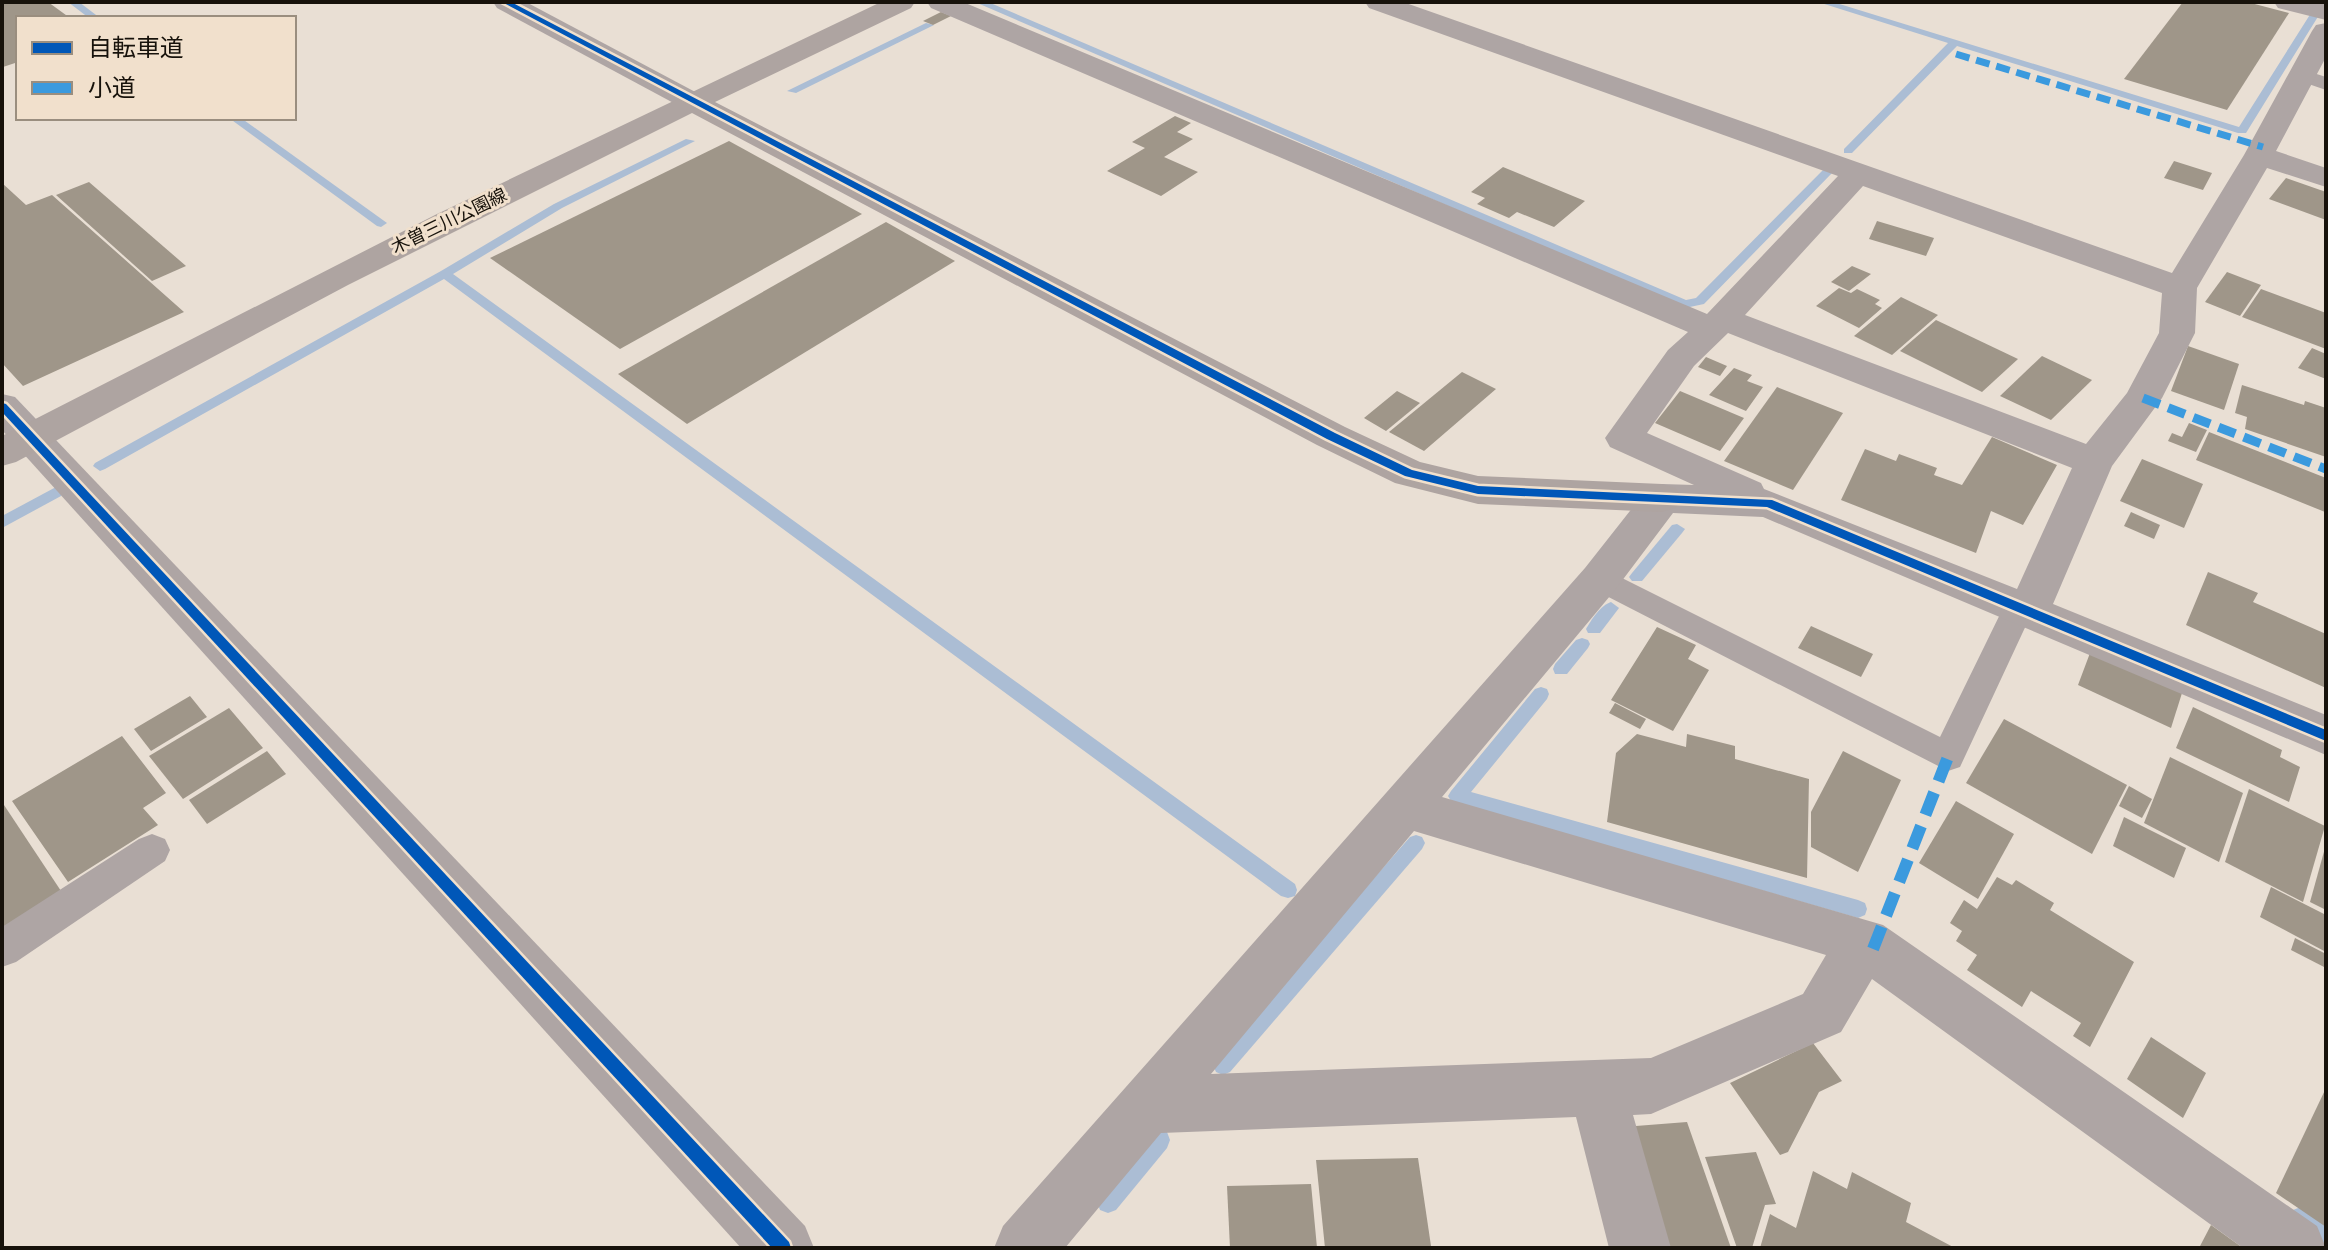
<svg xmlns="http://www.w3.org/2000/svg" width="2328" height="1250" font-family="'Open Sans','Noto Sans JP',sans-serif">
  <style>
    .lines { fill: none; stroke-linecap: round; stroke-linejoin: round }
    .stream { fill: #abbdd4; fill-rule: evenodd }
    .building { fill: #9f9689 }
    .lane { fill: #aea5a4; fill-rule: evenodd }
    .street { fill: #aea5a4; fill-rule: evenodd }
    .secondary { fill: #aea4a1; fill-rule: evenodd }
    .quiet-far2 { stroke: #3b9ade; stroke-width: 7; stroke-dasharray: 14 7; stroke-linecap: butt }
    .quiet-far1 { stroke: #3b9ade; stroke-width: 9; stroke-dasharray: 18 9; stroke-linecap: butt }
    .quiet { stroke: #3b9ade; stroke-width: 12; stroke-dasharray: 24 12; stroke-linecap: butt }
    .cycleway-casing { stroke: #f1e0cc; stroke-width: 5 }
    .cycleway { fill: #0057b8; fill-rule: evenodd }
    .labels { text-anchor: middle; stroke-width: 6; stroke-linejoin: round; paint-order: stroke }
    .far-street-label { font-size: 18px; fill: #17120b; stroke: #f1e0cc }
  </style>
  <rect width="100%" height="100%" fill="#e9dfd4"/>
  <g class="lines">
    <g class="stream">
      <path d="M68 2H79L100 18H89Z"/>
      <path d="M975 2H988L1686 300 1696 298 1823 170 1833 172 1704 304 1685 308Z"/>
      <path d="M1818 2H1833L2239 127 2311 13 2319 15 2246 133H2238L1957 46 1852 153H1844V149L1948 43Z"/>
      <path d="M926 23 934 25 796 93 787 91Z"/>
      <path d="M229 118H241L387 223 381 227 377 226Z"/>
      <path d="M686 139 695 141 562 208 453 274 1295 884 1297 890 1295 896 1288 898 1281 896 444 279 105 469 100 471 93 466 95 463 441 271 554 204Z"/>
      <path d="M56 487 63 492 61 496 2 528V516Z"/>
      <path d="M1677 524 1685 529 1682 533 1642 581H1632L1629 577 1632 573 1672 525Z"/>
      <path d="M1611 602 1619 608 1600 633H1588L1586 629C1591 620 1601 605 1611 602Z"/>
      <path d="M1582 638 1588 640 1590 644 1588 648 1567 674H1555L1553 669 1555 664 1576 640Z"/>
      <path d="M1541 687 1547 689 1549 694 1547 699 1471 792 1858 900 1865 903 1867 909 1865 915 1858 918 1451 801 1448 796 1451 791 1535 689Z"/>
      <path d="M1416 835 1422 837 1425 843 1422 849 1230 1072 1223 1075 1216 1072 1213 1065 1216 1058 1410 837Z"/>
      <path d="M1159 1129 1167 1132 1170 1140 1167 1148 1116 1210 1108 1213 1100 1210 1097 1202 1100 1194 1151 1132Z"/>
      <path d="M2301 1207 2326 1222V1246L2293 1226 2290 1218 2293 1210Z"/>
    </g>
  </g>
  <g class="building">
    <path d="M2 2H48L70 18H18V62L3 67Z"/>
    <path d="M2183 2H2247L2289 13 2227 110 2124 79Z"/>
    <path d="M941 12 951 16 933 25 923 21Z"/>
    <path d="M1175 116 1191 123 1177 132 1193 139 1164 157 1198 172 1161 196 1107 171 1145 148 1132 142Z"/>
    <path d="M729 141 862 214 620 349 490 258Z"/>
    <path d="M2174 161 2212 173 2203 190 2164 178Z"/>
    <path d="M1503 167 1585 201 1554 227 1517 212 1509 218 1477 204 1485 198 1471 192Z"/>
    <path d="M2286 178 2326 192V220L2269 199Z"/>
    <path d="M89 182 186 266 152 281 56 195Z"/>
    <path d="M2 183 26 205 52 195 184 312 23 386 2 363Z"/>
    <path d="M1877 221 1934 238 1926 256 1869 239Z"/>
    <path d="M886 222 955 261 687 424 618 374Z"/>
    <path d="M1852 266 1871 274 1849 291 1831 282Z"/>
    <path d="M2227 272 2261 285 2240 316 2205 302Z"/>
    <path d="M1839 288 1851 293 1857 289 1880 300 1875 304 1882 308 1859 328 1816 306Z"/>
    <path d="M2261 289 2326 313V349L2242 317Z"/>
    <path d="M1901 297 1938 315 1892 355 1854 336Z"/>
    <path d="M1936 320 2018 359 1982 392 1900 351Z"/>
    <path d="M2188 346 2239 364 2224 410 2171 391Z"/>
    <path d="M2312 348 2326 354V379L2298 368Z"/>
    <path d="M2042 356 2092 380 2051 420 2000 396Z"/>
    <path d="M1706 357 1727 366 1720 376 1698 367Z"/>
    <path d="M1734 368 1752 375 1747 381 1763 387 1746 411 1709 395Z"/>
    <path d="M1462 372 1496 389 1424 451 1389 432Z"/>
    <path d="M2242 385 2304 405 2305 401 2326 408V457L2245 429 2247 417 2235 413Z"/>
    <path d="M1777 387 1843 413 1793 490 1724 461Z"/>
    <path d="M1397 391 1420 403 1386 431 1364 418Z"/>
    <path d="M1680 391 1744 418 1720 451 1655 423Z"/>
    <path d="M2189 423 2207 430 2196 452 2168 441 2172 433 2182 437Z"/>
    <path d="M2209 432 2326 478 2325 512 2196 460Z"/>
    <path d="M1992 437 2057 465 2023 525 1991 511 1976 553 1841 500 1865 449 1896 461 1899 454 1937 468 1934 475 1962 485Z"/>
    <path d="M2142 459 2203 484 2184 528 2120 501Z"/>
    <path d="M2131 512 2160 525 2154 539 2124 526Z"/>
    <path d="M2208 572 2258 593 2253 602 2326 634V688L2186 625Z"/>
    <path d="M1811 626 1873 654 1861 677 1798 648Z"/>
    <path d="M1657 627 1696 645 1688 659 1709 670 1673 731 1611 700Z"/>
    <path d="M2090 653 2182 693 2171 728 2078 685Z"/>
    <path d="M190 696 207 717 151 751 134 729Z"/>
    <path d="M1615 703 1646 719 1640 729 1609 713Z"/>
    <path d="M2193 707 2282 750 2280 757 2300 767 2289 802 2176 748Z"/>
    <path d="M229 708 263 748 183 799 149 756Z"/>
    <path d="M2004 719 2127 785 2092 854 1966 783Z"/>
    <path d="M1637 734 1686 747 1687 734 1735 746V759L1809 779 1807 878 1607 822 1616 753Z"/>
    <path d="M122 736 166 793 143 808 158 825 68 882 12 801Z"/>
    <path d="M267 751 286 774 207 824 189 800Z"/>
    <path d="M1843 751 1901 780 1858 872 1811 847V812Z"/>
    <path d="M2170 757 2243 793 2219 862 2144 823Z"/>
    <path d="M2129 786 2152 799 2142 818 2119 806Z"/>
    <path d="M2249 789 2325 826 2303 902 2225 862Z"/>
    <path d="M1956 801 2014 834 1978 899 1919 863Z"/>
    <path d="M4 805 63 894 2 932V806Z"/>
    <path d="M2124 817 2186 848 2174 878 2113 846Z"/>
    <path d="M2325 848H2326V910L2310 902Z"/>
    <path d="M1997 877 2012 885 2016 880 2054 903 2050 910 2134 962 2090 1047 2073 1036 2081 1023 2031 991 2022 1007 1967 970 1977 955 1956 941 1962 931 1950 923 1964 900 1977 909Z"/>
    <path d="M2271 887 2326 915V952L2260 917Z"/>
    <path d="M2295 938 2326 954V968L2291 950Z"/>
    <path d="M2151 1037 2206 1073 2183 1118 2127 1079Z"/>
    <path d="M1813 1043 1842 1081 1819 1092 1788 1152 1780 1155 1730 1083Z"/>
    <path d="M2326 1088V1227L2276 1193Z"/>
    <path d="M1687 1122 1731 1248H1661L1623 1127Z"/>
    <path d="M1756 1152 1776 1204 1765 1205 1752 1248H1737L1705 1157Z"/>
    <path d="M1418 1158 1431 1246 1325 1248 1316 1160Z"/>
    <path d="M1813 1171 1847 1189 1852 1172 1911 1203 1906 1222 1955 1248H1760L1770 1214 1796 1228Z"/>
    <path d="M1311 1184 1317 1248H1230L1227 1186Z"/>
    <path d="M2211 1225 2243 1248H2199Z"/>
  </g>
  <g class="lines">
    <g class="lane">
      <path d="M2301 69 2326 77V90L2294 79 2291 75Z"/>
      <path d="M1600 567 1940 737 2008 598 2019 594 2030 598 2035 606 1960 767 1948 771 1589 587 1584 579 1589 571Z"/>
      <path d="M152 834 165 839 170 850 165 861 16 962 2 967V927L139 839Z"/>
    </g>
    <g class="street">
      <path d="M493 2H526L701 95 706 101 701 107H681L497 8Z"/>
      <path d="M927 2H963L1707 314 1838 176 1369 8 1365 2H1403L2172 273 2244 155 2312 31 2316 25 2326 23V57L2276 151 2326 168V187L2267 168 2197 288 2195 333 2162 398 2112 466 2053 604 2326 715V755L1763 517 1673 513 1615 590 1442 797 1883 925 2317 1226 2326 1248H2243L1872 979 1841 1032 1651 1114 1633 1115 1671 1248H1609L1576 1117 1161 1133 1065 1248H994L1003 1226 1585 568 1648 488 1662 484 1694 485 1610 447 1605 438 1668 350 1688 332 931 8ZM1863 186 2162 293 2159 333 2127 393 2086 444 1745 315ZM1728 333 2072 468 2017 589 1764 489 1761 483 1647 433 1694 366ZM1414 831 1826 955 1803 994 1651 1058 1211 1074Z"/>
      <path d="M2274 2 2326 4V20L2278 8Z"/>
      <path d="M2 394 15 397 805 1226 814 1248H741L2 430Z"/>
    </g>
    <path class="secondary" d="M881 2H915L911 8 715 102 1345 427 1420 462 1478 476 1662 484 1676 488 1682 498 1676 508 1662 512 1478 504 1395 483 1317 445 692 113 348 285 16 462 2 466V436L437 214Z"/>
    <path class="quiet-far2" d="M1956 54 2263 147"/>
    <path class="quiet-far1" d="M2143 398 2326 469"/>
    <path class="quiet" d="M1873 949 1948 757"/>
    <g class="cycleway-casing">
      <g id="cycleway">
        <path d="M502 2H511L1335 433 1412 470 1478 486 1772 500 2326 730V741L1767 507 1478 494 1405 476 1327 439Z"/>
        <path d="M2 403 6 404 789 1242 791 1248H772L2 412Z"/>
      </g>
    </g>
    <use href="#cycleway" class="cycleway"/>
  </g>
  <g class="labels">
    <g class="far-street-label">
      <text transform="translate(449 221) rotate(-26)" y="6">木曽三川公園線</text>
    </g>
  </g>
  <rect width="2328" height="1250" fill="none" stroke="#17120b" stroke-width="8"/>
  <rect x="16" y="16" width="280" height="104" fill="#f1e0cc" stroke="#9a8e7f" stroke-width="2"/>
  <rect x="32" y="42" width="40" height="12" fill="#0057b8" stroke="#9a8e7f" stroke-width="2"/>
  <text x="88" y="56" font-size="24" fill="#17120b">自転車道</text>
  <rect x="32" y="82" width="40" height="12" fill="#3b9ade" stroke="#9a8e7f" stroke-width="2"/>
  <text x="88" y="96" font-size="24" fill="#17120b">小道</text>
</svg>
